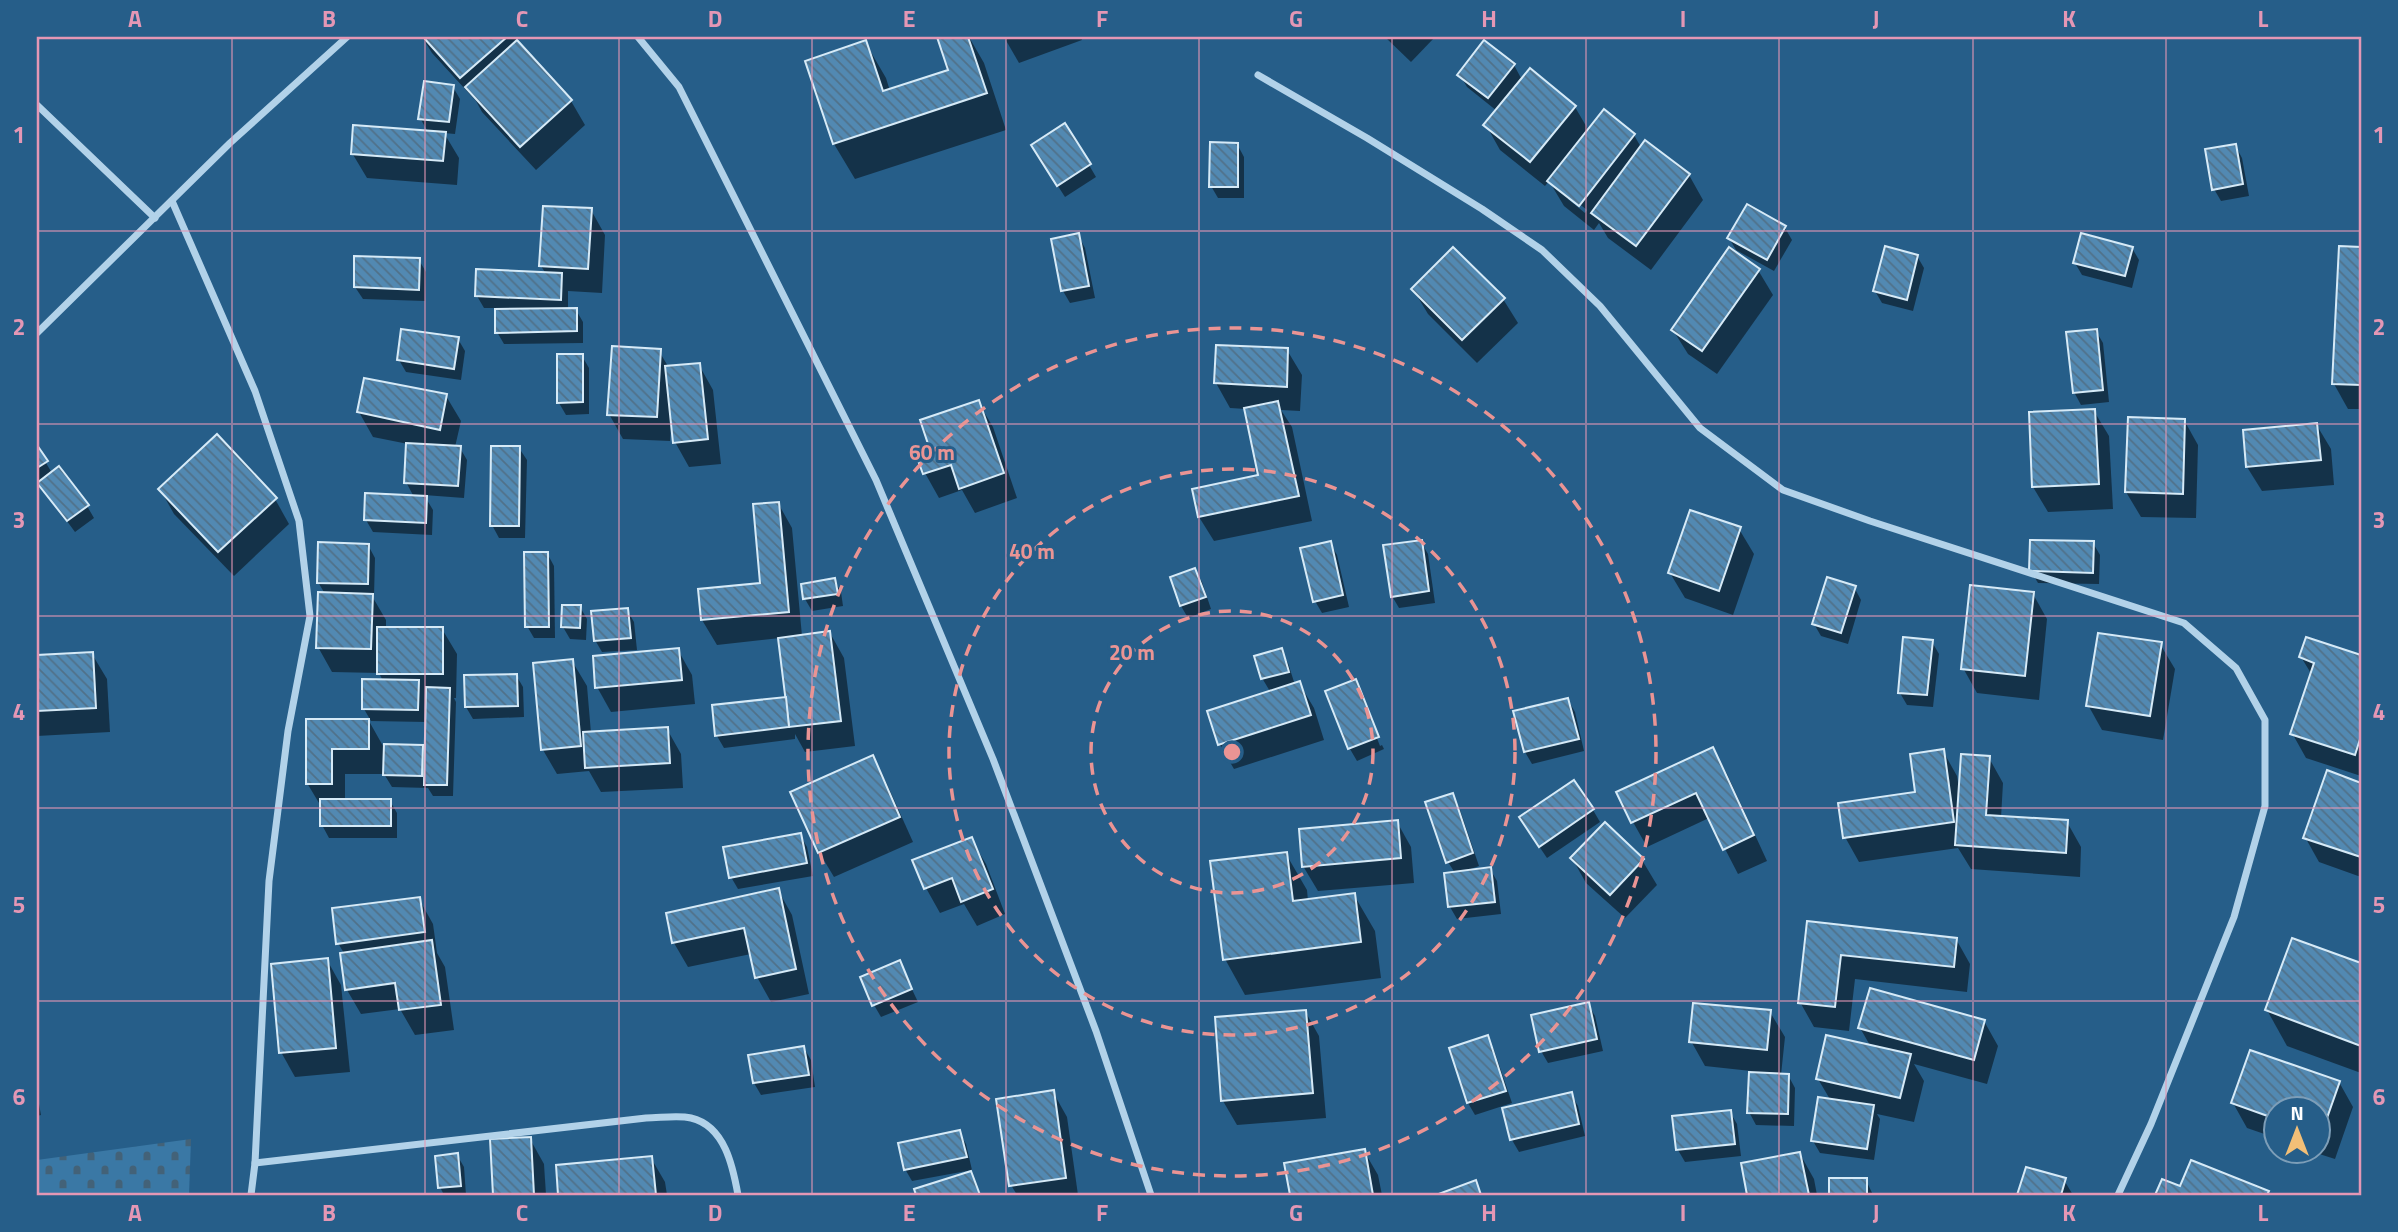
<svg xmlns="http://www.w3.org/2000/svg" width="2398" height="1232" font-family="'Titillium Web',sans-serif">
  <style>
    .cemetery { fill: url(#cemetery-stones) }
    .shadow { fill: #0007; fill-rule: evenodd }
    .building { fill: url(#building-back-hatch); stroke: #d6eaf7; stroke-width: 2 }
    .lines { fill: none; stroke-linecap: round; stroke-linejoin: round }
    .minor { stroke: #b2d2e9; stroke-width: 7 }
    .grid { fill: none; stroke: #e497b5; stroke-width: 2; stroke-opacity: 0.55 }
    .ring { fill: none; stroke: #ea9494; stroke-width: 3.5; stroke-dasharray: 12 9 }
    .centre { fill: #ea9494; stroke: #265e89; stroke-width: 3.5 }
    .ring-label { font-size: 21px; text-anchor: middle; font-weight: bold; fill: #ea9494; stroke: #265e89; stroke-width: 6; stroke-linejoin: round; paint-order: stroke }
    .neatline { fill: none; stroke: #e497b5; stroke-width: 2.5 }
    .grid-label { font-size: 23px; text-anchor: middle; font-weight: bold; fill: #e497b5 }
  </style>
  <defs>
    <pattern id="cemetery-stones" width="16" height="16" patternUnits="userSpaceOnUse" patternTransform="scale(1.75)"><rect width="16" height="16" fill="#3a78a5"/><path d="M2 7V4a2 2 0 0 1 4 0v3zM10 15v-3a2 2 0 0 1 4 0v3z" fill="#436278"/></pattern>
    <pattern id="building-back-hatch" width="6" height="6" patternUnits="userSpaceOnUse" patternTransform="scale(1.75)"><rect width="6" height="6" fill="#5289b2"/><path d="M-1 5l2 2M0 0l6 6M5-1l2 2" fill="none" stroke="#507189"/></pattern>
  </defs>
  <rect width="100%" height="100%" fill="#265e89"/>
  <path class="cemetery" d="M191 1139 189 1195H37V1160Z"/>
  <g class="shadow">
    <path d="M422 37H515L520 46 571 101 585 125 536 170 482 112 476 101 432 53Z"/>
    <path d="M939 37H969L984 63 1006 130 855 179 834 144 807 62 865 42 886 78 890 91 950 71Z"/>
    <path d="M1004 37H1081L1082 40 1019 63Z"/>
    <path d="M1385 37H1435L1411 62Z"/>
    <path d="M1514 65 1522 80 1575 107 1589 131 1634 135 1642 149 1689 175 1703 200 1651 270 1608 238 1599 223 1594 230 1564 206 1549 181 1545 186 1500 150 1486 125 1497 111 1467 87 1460 75ZM1568 195 1587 210 1585 213 1568 199Z"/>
    <path d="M453 87 460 99 455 134 444 133 459 158 457 185 367 178 352 153 428 132 420 118Z"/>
    <path d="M1237 144 1244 157V198H1218L1211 186Z"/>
    <path d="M2235 145 2242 158 2249 196 2221 201 2214 189Z"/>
    <path d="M1040 158 1089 165 1096 177 1065 197Z"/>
    <path d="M591 210 605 235 602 293 568 291V310H576L583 322V343L504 344 497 332 496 308H484L477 296 546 274 541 266Z"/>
    <path d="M1785 228 1792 240 1774 271 1736 250 1729 238Z"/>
    <path d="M1078 235 1085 248 1095 298 1070 303 1063 291Z"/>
    <path d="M2132 248 2139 260 2132 288 2082 275 2075 263Z"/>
    <path d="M2340 248H2361V409H2348L2334 384Z"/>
    <path d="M1917 256 1924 268 1913 311 1882 303 1875 291Z"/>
    <path d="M419 260 426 272 425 301 363 299 355 287Z"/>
    <path d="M1758 270 1773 295 1717 374 1688 354 1673 330Z"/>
    <path d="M1413 289 1503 299 1518 323 1477 363 1428 314Z"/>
    <path d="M2096 331 2103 343 2109 402 2081 405 2074 392Z"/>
    <path d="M458 339 465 351 461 380 406 372 399 360Z"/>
    <path d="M1287 350 1302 375 1300 411 1281 410 1292 427 1312 521 1214 541 1199 517 1260 476 1246 409 1230 408 1216 383Z"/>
    <path d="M659 351 669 368 699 365 713 390 721 464 689 467 675 442 673 425H671L670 441 623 439 609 414Z"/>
    <path d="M582 356 589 368V414L566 415 559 403Z"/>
    <path d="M446 396 461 421 455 447 460 448 467 460 464 498 424 495 433 510 432 535 373 532 366 520 414 497 406 482 408 444 373 437 359 412Z"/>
    <path d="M978 402 993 427 1017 498 975 513 962 490 939 498 925 473 918 456 933 451Z"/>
    <path d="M2094 411 2109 436 2113 509 2048 512 2033 487 2030 414Z"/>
    <path d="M2184 420 2198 445 2196 518 2141 517 2126 492Z"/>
    <path d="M2316 424 2331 449 2334 485 2262 491 2247 467Z"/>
    <path d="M37 448 52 473 87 506 94 518 75 532 39 483 37 485Z"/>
    <path d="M519 448 527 460 525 538H499L492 525Z"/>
    <path d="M160 489 275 499 289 524 234 576 174 514Z"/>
    <path d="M778 503 792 528 802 636 830 633 844 658 855 746 805 752 795 734V739L724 748 717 736 787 699 780 638 717 645 702 620 762 584Z"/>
    <path d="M1739 529 1754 554 1733 615 1685 598 1670 573Z"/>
    <path d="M1421 542 1428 554 1435 603 1399 608 1392 596Z"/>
    <path d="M1330 543 1337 555 1349 607 1322 613 1315 601Z"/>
    <path d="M2093 543 2100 555 2099 584 2038 583 2031 571Z"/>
    <path d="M368 545 375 558 374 596H372L386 620V629H442L457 654 456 698H454L456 702 453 796H433L428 788 392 787 384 774H345V801H390L397 813V838H329L322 825V808L307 783V721H371L364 709 383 681 379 673 332 672 318 647 325 594 318 582ZM369 721 427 722 426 755 422 747 383 746Z"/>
    <path d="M547 553 554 566 555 638H534L527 626Z"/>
    <path d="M1195 570 1202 582 1211 609 1188 618 1181 606 1172 578Z"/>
    <path d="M834 580 841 592 843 606 812 611 805 599Z"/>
    <path d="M1854 587 1861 600 1848 644 1821 636 1814 624Z"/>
    <path d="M2033 594 2047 619 2039 700 1977 693 1963 668Z"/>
    <path d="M580 607 587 619 586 640 570 639 563 627Z"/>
    <path d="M627 610 634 622 637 650 602 652 595 640Z"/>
    <path d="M2307 639 2361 657V776L2306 758 2292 733 2312 675 2301 657Z"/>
    <path d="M1932 642 1939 654 1933 707 1907 705 1900 693Z"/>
    <path d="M2160 644 2175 669 2163 740 2102 730 2088 705Z"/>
    <path d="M678 650 692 675 695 704 611 712 597 687Z"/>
    <path d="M1281 651 1288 663 1295 685 1299 683 1314 708 1324 740 1234 769 1220 745 1209 712 1271 693 1262 678Z"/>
    <path d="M92 654 107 679 110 732 37 736V657Z"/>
    <path d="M572 661 587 686 591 733 667 729 681 754 683 788 601 792 589 771 557 774 543 750Z"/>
    <path d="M516 675 523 687 524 717 473 719 466 707Z"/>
    <path d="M1355 681 1361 692H1359L1380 746 1382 745 1384 749 1357 761 1350 749 1328 692Z"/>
    <path d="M1568 700 1575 712 1584 751 1532 764 1525 752 1515 712Z"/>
    <path d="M1712 749 1727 774 1767 861 1738 874 1709 818 1647 847 1633 822Z"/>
    <path d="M1943 751 1957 776 1959 788 1989 758 2003 783 2001 818 2067 822 2081 847 2080 877 1971 869 1958 848 1859 862 1845 837 1917 794Z"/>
    <path d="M872 757 886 782 913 842 834 877 819 852 793 793Z"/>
    <path d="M2328 773 2361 784V877L2319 862 2305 837Z"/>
    <path d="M1452 795 1459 807 1479 866 1465 871 1490 869 1497 881 1501 914 1457 919 1450 907 1455 873 1448 862Z"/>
    <path d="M1593 810 1600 822 1547 858 1528 830Z"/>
    <path d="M1397 822 1411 847 1414 883 1318 891 1303 866Z"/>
    <path d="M800 835 807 847 813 876 738 889 731 877Z"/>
    <path d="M971 839 986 864 1005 914 977 926 964 904 940 913 926 888 915 861Z"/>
    <path d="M1286 854 1307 890 1308 901 1354 895 1375 931 1381 978 1245 995 1225 959Z"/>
    <path d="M1572 858 1642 860 1657 885 1625 918 1586 883Z"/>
    <path d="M778 890 792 915 809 994 771 1002 757 977 751 954 688 967 674 943Z"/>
    <path d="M419 899 433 924 437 953 445 967 454 1030 415 1035 400 1009 361 1014 347 990 345 955 338 943Z"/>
    <path d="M1808 922 1956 939 1970 964 1967 992 1855 979 1849 1031 1814 1027 1800 1002Z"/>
    <path d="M2293 940 2361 965V1073L2287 1046 2267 1010Z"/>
    <path d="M327 960 341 985 350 1072 295 1077 281 1052Z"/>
    <path d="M899 962 918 1002 881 1017 874 1005Z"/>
    <path d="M1588 1004 1595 1016 1603 1051 1548 1063 1541 1051Z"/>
    <path d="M1305 1011 1319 1036 1326 1118 1237 1125 1223 1101Z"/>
    <path d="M1770 1012 1785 1037 1781 1075H1788L1795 1088 1794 1126 1756 1125 1749 1112 1751 1071 1705 1066 1691 1041Z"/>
    <path d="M1984 1021 1998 1046 1987 1084 1914 1064 1924 1081 1914 1122 1877 1114 1880 1119 1874 1160 1820 1153 1813 1141 1831 1101 1818 1079 1871 1047 1860 1028Z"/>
    <path d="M1487 1038 1494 1050 1512 1103 1475 1115 1468 1103 1451 1049Z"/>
    <path d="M804 1048 811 1060 815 1087 761 1095 754 1083Z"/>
    <path d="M2339 1082 2353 1107 2335 1159 2313 1152H2318V1110H2276V1138L2247 1128 2233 1103Z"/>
    <path d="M1053 1092 1067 1117 1078 1195H1017L1011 1185Z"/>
    <path d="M37 1093 41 1115 37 1116Z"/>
    <path d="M1571 1094 1578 1106 1585 1136 1519 1152 1512 1140Z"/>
    <path d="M1730 1112 1737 1124 1741 1156 1685 1162 1678 1150Z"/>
    <path d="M959 1132 966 1144 972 1170 912 1181 905 1169Z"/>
    <path d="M530 1139 544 1164 546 1195H494L492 1141Z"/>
    <path d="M1364 1151 1378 1175 1382 1195H1292L1286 1164Z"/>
    <path d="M1800 1154 1814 1179 1817 1195H1749L1743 1164Z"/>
    <path d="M457 1155 464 1167 466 1195H444L440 1187Z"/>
    <path d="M651 1158 665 1182 667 1195H560L558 1167Z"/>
    <path d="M2027 1169 2064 1180 2073 1195H2019Z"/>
    <path d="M970 1173 981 1195H917L916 1191Z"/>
    <path d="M1831 1180H1866L1873 1195H1831Z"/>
    <path d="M2163 1182 2181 1189 2267 1192 2269 1195H2157Z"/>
  </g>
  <g class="building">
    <path d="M423 37H507L460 78Z"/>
    <path d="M937 37H968L987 93 833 144 805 61 866 40 883 91 948 70Z"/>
    <path d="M517 40 572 100 520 147 465 87Z"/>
    <path d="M1484 40 1515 64 1488 98 1457 75Z"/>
    <path d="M1530 68 1576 106 1530 162 1483 125Z"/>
    <path d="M424 81 454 85 449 122 418 119Z"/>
    <path d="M1604 109 1635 134 1579 206 1547 181Z"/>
    <path d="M1065 123 1091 164 1057 186 1031 145Z"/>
    <path d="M353 125 446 132 443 161 351 154Z"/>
    <path d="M1645 140 1690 174 1636 246 1591 213Z"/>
    <path d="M1210 142 1238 143V187H1209Z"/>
    <path d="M2236 144 2243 184 2212 190 2205 149Z"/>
    <path d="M1747 204 1786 226 1767 260 1727 238Z"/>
    <path d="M543 206 592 208 588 269 539 266Z"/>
    <path d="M1079 233 1089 286 1061 291 1051 239Z"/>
    <path d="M2081 233 2133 247 2125 276 2073 263Z"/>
    <path d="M1885 246 1918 255 1907 300 1873 291Z"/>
    <path d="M2339 246 2361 247V385L2332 384Z"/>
    <path d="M1453 247 1505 298 1462 340 1411 289Z"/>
    <path d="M1729 247 1760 269 1702 351 1671 330Z"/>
    <path d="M354 256 420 258 419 290 354 287Z"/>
    <path d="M476 269 562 273 561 300 475 296Z"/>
    <path d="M577 308V331L495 333V309Z"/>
    <path d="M401 329 459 337 454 369 397 360Z"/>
    <path d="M2097 329 2103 390 2073 393 2066 332Z"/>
    <path d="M1216 345 1288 348 1287 387 1214 383Z"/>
    <path d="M612 346 661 349 657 417 607 415Z"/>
    <path d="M557 354H583V402L557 403Z"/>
    <path d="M700 363 708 439 673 443 665 366Z"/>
    <path d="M364 378 447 394 440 430 357 412Z"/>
    <path d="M979 400 1004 473 959 489 951 465 923 474 916 455 930 450 920 420Z"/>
    <path d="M1278 401 1299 496 1198 517 1192 489 1258 475 1244 408Z"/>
    <path d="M2095 409 2099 484 2032 487 2029 412Z"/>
    <path d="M2128 417 2185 419 2183 494 2125 492Z"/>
    <path d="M2317 423 2321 460 2246 467 2243 430Z"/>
    <path d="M217 434 277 498 218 552 158 489Z"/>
    <path d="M406 443 461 446 458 486 404 483Z"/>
    <path d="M37 445 48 461 37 468Z"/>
    <path d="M491 446H520L519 526H490Z"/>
    <path d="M59 466 89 505 67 521 37 483Z"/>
    <path d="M365 493 427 496 426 523 364 520Z"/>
    <path d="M779 502 789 612 701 620 698 589 760 583 753 504Z"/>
    <path d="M1690 510 1741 527 1719 591 1668 573Z"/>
    <path d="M1422 540 1429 591 1391 597 1383 545Z"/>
    <path d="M2030 540 2094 541 2093 573 2029 571Z"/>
    <path d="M1331 541 1343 595 1313 602 1300 548Z"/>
    <path d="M318 542 369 544 368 584 317 583Z"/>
    <path d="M524 552H548L549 627H525Z"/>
    <path d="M1195 568 1206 597 1180 606 1170 577Z"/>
    <path d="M1827 577 1856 586 1841 633 1812 624Z"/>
    <path d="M835 578 838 594 803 599 801 584Z"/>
    <path d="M1970 585 2034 592 2025 676 1961 669Z"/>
    <path d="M318 592 373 594 371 649 316 648Z"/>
    <path d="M562 605H581L580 628 561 627Z"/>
    <path d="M628 608 631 638 594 641 591 611Z"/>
    <rect x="377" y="627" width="66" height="47"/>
    <path d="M830 631 841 721 789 727 778 638Z"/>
    <path d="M2098 633 2162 642 2150 716 2086 706Z"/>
    <path d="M1903 637 1933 640 1927 695 1898 693Z"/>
    <path d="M2306 637 2361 655V736L2355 755 2290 734 2314 663 2299 657Z"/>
    <path d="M679 648 682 680 595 688 593 656Z"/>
    <path d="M1282 648 1289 672 1261 679 1254 656Z"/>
    <path d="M93 652 96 708 37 711V655Z"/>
    <path d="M573 659 581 746 541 750 533 663Z"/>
    <path d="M517 674 518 706 465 707 464 675Z"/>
    <path d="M362 679 419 680 418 710 362 709Z"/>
    <path d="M1356 679 1379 737 1348 749 1325 691Z"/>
    <path d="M1300 681 1311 715 1218 745 1207 711Z"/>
    <path d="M426 687 450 688 447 785H424Z"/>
    <path d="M786 697 789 727 715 736 712 705Z"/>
    <path d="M1568 698 1579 739 1524 752 1513 711Z"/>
    <path d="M306 719H369V749H332V784H306Z"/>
    <path d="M668 727 670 763 585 768 583 732Z"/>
    <path d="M384 744 423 745 422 776 383 775Z"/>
    <path d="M1713 747 1754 835 1723 850 1696 793 1631 823 1616 792Z"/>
    <path d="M1944 749 1954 822 1843 838 1838 803 1915 792 1910 754Z"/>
    <path d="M1961 754 1990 756 1986 815 2068 820 2066 853 1955 845Z"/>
    <path d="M873 755 900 817 818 853 790 792Z"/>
    <path d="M2327 770 2361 783V857L2303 838Z"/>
    <path d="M1574 780 1594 809 1539 847 1519 817Z"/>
    <path d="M1453 793 1473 853 1446 863 1425 802Z"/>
    <rect x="320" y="799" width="71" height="27"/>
    <path d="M1398 820 1401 858 1302 867 1299 829Z"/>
    <path d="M1605 822 1644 859 1610 895 1570 858Z"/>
    <path d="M801 833 807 863 729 878 723 847Z"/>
    <path d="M972 837 993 889 961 902 952 878 924 889 912 860Z"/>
    <path d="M1287 852 1293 901 1355 893 1361 942 1223 960 1210 861Z"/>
    <path d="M1491 867 1495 902 1448 907 1444 873Z"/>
    <path d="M779 888 796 969 755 978 744 928 672 943 666 913Z"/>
    <path d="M420 897 425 932 336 944 332 908Z"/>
    <path d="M1807 921 1957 938 1954 967 1841 955 1835 1007 1798 1003Z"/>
    <path d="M2292 938 2361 963V1046L2265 1010Z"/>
    <path d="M432 940 441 1005 399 1010 395 983 345 990 340 953Z"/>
    <path d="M328 958 336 1048 279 1053 271 964Z"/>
    <path d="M900 960 912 989 872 1006 860 977Z"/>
    <path d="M1870 988 1985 1020 1974 1060 1858 1028Z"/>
    <path d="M1589 1002 1597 1039 1539 1052 1531 1015Z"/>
    <path d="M1693 1003 1771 1010 1767 1050 1689 1042Z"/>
    <path d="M1306 1010 1313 1093 1221 1101 1215 1017Z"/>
    <path d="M1488 1035 1506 1091 1467 1103 1449 1048Z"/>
    <path d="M1826 1035 1911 1054 1900 1098 1816 1079Z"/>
    <path d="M804 1046 809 1075 753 1083 748 1055Z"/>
    <path d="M2250 1050 2340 1081 2321 1135 2318 1134V1110H2276V1119L2231 1103Z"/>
    <path d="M1749 1072 1789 1074 1788 1114 1747 1113Z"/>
    <path d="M1054 1090 1066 1178 1009 1186 996 1099Z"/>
    <path d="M1572 1092 1579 1124 1510 1140 1502 1108Z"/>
    <path d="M1818 1097 1874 1105 1867 1149 1811 1141Z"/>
    <path d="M1731 1110 1735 1144 1676 1150 1672 1116Z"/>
    <path d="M960 1130 967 1157 904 1170 898 1143Z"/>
    <path d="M531 1137 534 1195H493L490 1139Z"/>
    <path d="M1365 1149 1373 1195H1290L1284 1163Z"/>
    <path d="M1800 1152 1809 1195H1747L1741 1163Z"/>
    <path d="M458 1153 461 1186 438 1188 435 1156Z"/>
    <path d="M652 1156 656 1195H558L556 1165Z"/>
    <path d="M2191 1160 2269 1191 2267 1195H2155L2162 1179 2180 1186Z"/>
    <path d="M2026 1167 2066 1178 2061 1195H2017Z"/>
    <path d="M971 1171 980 1195H916L914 1189Z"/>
    <rect x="1829" y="1178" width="38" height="17"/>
    <path d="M1476 1180 1481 1195H1436Z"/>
  </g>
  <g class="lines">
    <g class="minor">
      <path d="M638 37 679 87 876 480 993 759 1096 1031 1151 1195"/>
      <path d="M1258 75 1367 138 1482 209 1542 250 1600 306 1700 428 1783 490 1870 521 2184 623 2236 668 2265 720V806L2234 917 2151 1124 2118 1195"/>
      <path d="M37 105 155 218"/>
      <path d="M172 201 255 391 299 521 310 616 288 731 269 881 255 1163 251 1195"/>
      <path d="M37 333 230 143 347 37"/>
      <path d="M255 1163 646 1118C660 1118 678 1115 691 1118 725 1126 733 1167 738 1195"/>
    </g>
  </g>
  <path class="grid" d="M232 37V1195M425 37V1195M619 37V1195M812 37V1195M1006 37V1195M1199 37V1195M1392 37V1195M1586 37V1195M1779 37V1195M1973 37V1195M2166 37V1195M37 231H2361M37 424H2361M37 616H2361M37 808H2361M37 1001H2361"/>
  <g class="ring">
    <circle cx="1232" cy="752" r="141"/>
    <circle cx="1232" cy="752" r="283"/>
    <circle cx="1232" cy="752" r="424"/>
  </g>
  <circle cx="1232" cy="752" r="10" class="centre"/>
  <g class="ring-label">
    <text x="932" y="460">60 m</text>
    <text x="1032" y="559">40 m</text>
    <text x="1132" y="660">20 m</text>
  </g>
  <rect width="2398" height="1232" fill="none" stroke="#265e89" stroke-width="77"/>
  <g transform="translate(2297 1130)"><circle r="33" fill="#265e89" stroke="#7d9eb8" stroke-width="2"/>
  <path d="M0-5L12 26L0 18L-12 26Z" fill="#f2bf77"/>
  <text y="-10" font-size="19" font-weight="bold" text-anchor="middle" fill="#ffffff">N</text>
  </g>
  <rect x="38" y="38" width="2322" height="1156" class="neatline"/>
  <g class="grid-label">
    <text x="135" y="27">A</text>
    <text x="329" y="27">B</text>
    <text x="522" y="27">C</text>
    <text x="715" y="27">D</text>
    <text x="909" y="27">E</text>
    <text x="1102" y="27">F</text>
    <text x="1296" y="27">G</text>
    <text x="1489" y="27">H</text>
    <text x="1683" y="27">I</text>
    <text x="1876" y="27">J</text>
    <text x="2069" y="27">K</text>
    <text x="2263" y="27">L</text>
    <text x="19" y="143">1</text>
    <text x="2379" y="143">1</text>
    <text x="19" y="335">2</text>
    <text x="2379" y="335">2</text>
    <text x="19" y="528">3</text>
    <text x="2379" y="528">3</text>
    <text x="19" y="720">4</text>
    <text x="2379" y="720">4</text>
    <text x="19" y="913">5</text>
    <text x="2379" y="913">5</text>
    <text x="19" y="1105">6</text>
    <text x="2379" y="1105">6</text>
    <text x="135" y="1221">A</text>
    <text x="329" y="1221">B</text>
    <text x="522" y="1221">C</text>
    <text x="715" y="1221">D</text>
    <text x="909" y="1221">E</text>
    <text x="1102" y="1221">F</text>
    <text x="1296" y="1221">G</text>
    <text x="1489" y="1221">H</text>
    <text x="1683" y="1221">I</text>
    <text x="1876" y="1221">J</text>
    <text x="2069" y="1221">K</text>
    <text x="2263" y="1221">L</text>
  </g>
</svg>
